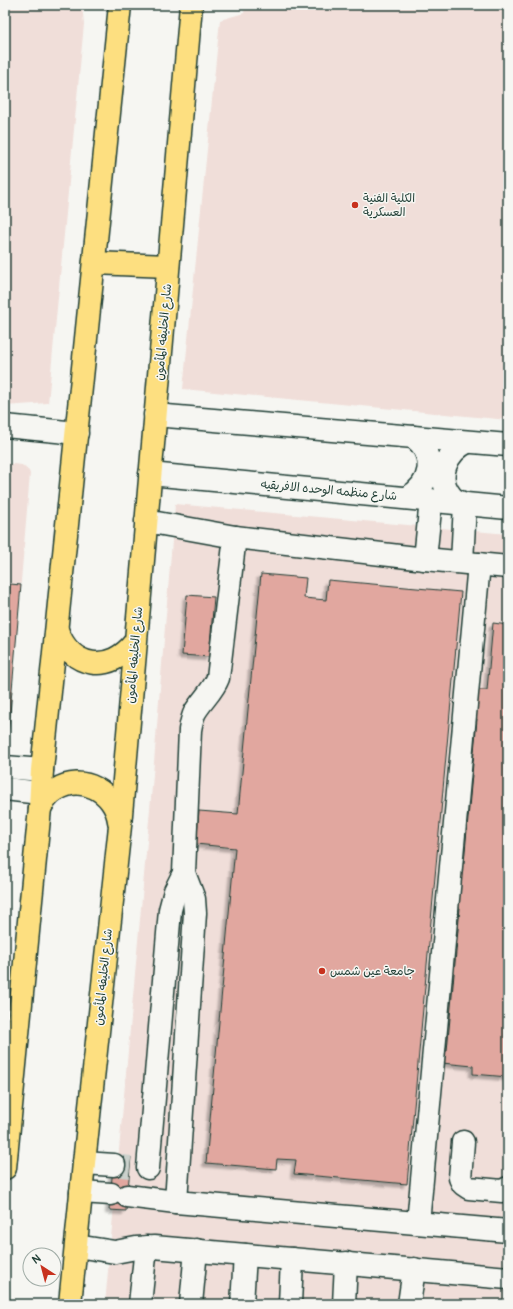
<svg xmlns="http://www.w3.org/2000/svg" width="513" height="1309" font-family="Pangolin,'Playpen Sans Arabic',sans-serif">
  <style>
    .built { fill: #f0ded9 }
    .building { fill: #e1a79f; stroke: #1f3d34; filter: url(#shadow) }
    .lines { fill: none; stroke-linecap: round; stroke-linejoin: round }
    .minor-tunnel { stroke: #cbd1cc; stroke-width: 22; stroke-dasharray: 22 11; stroke-linecap: butt }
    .minor-casing { stroke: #1f3d34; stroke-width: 25 }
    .major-casing { stroke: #1f3d34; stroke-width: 25 }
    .minor { stroke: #f6f6f2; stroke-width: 22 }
    .major { stroke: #fddf80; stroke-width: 22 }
    .poi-dot { fill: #c8321e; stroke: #f6f6f2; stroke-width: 1.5 }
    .labels { text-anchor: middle; stroke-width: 3; stroke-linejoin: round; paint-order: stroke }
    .poi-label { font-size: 12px; fill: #1f3d34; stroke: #f6f6f2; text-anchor: start }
    .street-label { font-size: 12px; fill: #1f3d34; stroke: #f6f6f2 }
  </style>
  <defs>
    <filter id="shadow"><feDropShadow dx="-3.5" dy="3.5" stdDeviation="1" flood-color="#0004"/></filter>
  </defs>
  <rect width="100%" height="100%" fill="#f6f6f2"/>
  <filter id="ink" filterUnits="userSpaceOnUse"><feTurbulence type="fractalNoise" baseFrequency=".025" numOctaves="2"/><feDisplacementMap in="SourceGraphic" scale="8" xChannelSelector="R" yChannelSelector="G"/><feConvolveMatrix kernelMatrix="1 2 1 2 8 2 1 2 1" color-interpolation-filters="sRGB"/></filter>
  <g filter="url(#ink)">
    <g class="built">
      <path d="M5 5H82L84 24 48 403 5 406Z"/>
      <path d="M245 5H508V420L183 389 220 20 244 13Z"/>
      <path d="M5 463 22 465 29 471 30 474 7 748H5Z"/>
      <path d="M175 504 508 534V1304H105L152 787Z"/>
    </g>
    <g class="building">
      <path d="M261 574 306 578 304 598 326 600 328 580 461 592 407 1184 294 1174 296 1160 277 1159 276 1169 206 1163 235 848 196 844 199 811 238 814Z"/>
      <path d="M10 584 21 585 7 748H5V637Z"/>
      <path d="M187 595 214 597 209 657 182 655Z"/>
      <path d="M493 623 508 625V1077L473 1074V1066L442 1063 443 1051H447L460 908H456L460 863H464L477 719H473L475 690H487Z"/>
      <path d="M114 1156 131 1157 126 1211 109 1210Z"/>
    </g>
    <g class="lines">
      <path class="minor-tunnel" d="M114 1165 130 1167"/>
      <g class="minor-casing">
        <g id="minor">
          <path d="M155 415 508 445"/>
          <path d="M5 426 77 433"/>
          <path d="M150 474 508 508"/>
          <path d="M407 498C432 484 437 456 414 437"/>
          <path d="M146 521 235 537 425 559 508 567"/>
          <path d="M425 559 431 500"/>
          <path d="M462 562 465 504C460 502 454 500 451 496 435 477 447 452 467 442"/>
          <path d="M5 767 42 770"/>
          <path d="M5 789 40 793"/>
          <path d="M463 1142 460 1178 463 1184 469 1188 502 1191 508 1188"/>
          <path d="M84 1163 114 1165"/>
          <path d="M148 1168 170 910 175 891 184 873 190 730C191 724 192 718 195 712 202 700 213 691 218 678L235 537"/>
          <path d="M81 1192 111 1194"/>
          <path d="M127 1196 176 1202 508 1231"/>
          <path d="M176 1202 195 913 194 899 184 873"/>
          <path d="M418 1223 479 564"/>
          <path d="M76 1246 115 1252 136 1248 154 1247 508 1278"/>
          <path d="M140 1304 146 1247"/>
          <path d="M191 1304 196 1250"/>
          <path d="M242 1304 245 1255"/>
          <path d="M290 1304 292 1259"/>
          <path d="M344 1304 346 1263"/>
          <path d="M409 1304 414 1269"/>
        </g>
      </g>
      <g class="major-casing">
        <g id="major">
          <path d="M94 263 168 266"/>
          <path d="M57 630C71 669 110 674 135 642"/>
          <path d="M40 808C44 801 49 794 56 790 82 773 115 792 119 821"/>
          <path d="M5 1168 40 808 42 770 120 5"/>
          <path d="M70 1304 84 1163 120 826 191 5"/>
        </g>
      </g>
      <use href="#minor" class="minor"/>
      <use href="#major" class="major"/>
    </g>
  </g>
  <g class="poi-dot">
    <circle cx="355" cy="205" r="4"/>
    <circle cx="322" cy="971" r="4"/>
  </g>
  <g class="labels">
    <g class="poi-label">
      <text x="363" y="202">الكلية الفنية<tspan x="363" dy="14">العسكرية</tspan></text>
      <text x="330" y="975">جامعة عين شمس</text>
    </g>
    <g class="street-label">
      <text transform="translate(163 332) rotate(-85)" y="4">شارع الخليفه المأمون</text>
      <text transform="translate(329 490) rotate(5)" y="4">شارع منظمه الوحده الافريقيه</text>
      <text transform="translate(134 655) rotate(-85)" y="4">شارع الخليفه المأمون</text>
      <text transform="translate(103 977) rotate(-84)" y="4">شارع الخليفه المأمون</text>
    </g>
  </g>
  <rect width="513" height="1309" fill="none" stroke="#f6f6f2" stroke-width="20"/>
  <rect x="10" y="10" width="493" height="1289" fill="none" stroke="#1f3d34" stroke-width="1.5" filter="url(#ink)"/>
  <g transform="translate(42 1267) rotate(324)"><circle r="19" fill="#f6f6f2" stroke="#a0aca6"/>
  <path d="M0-3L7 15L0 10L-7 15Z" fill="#c8321e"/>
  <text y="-6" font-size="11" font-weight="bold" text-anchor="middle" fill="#1f3d34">N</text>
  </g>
</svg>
